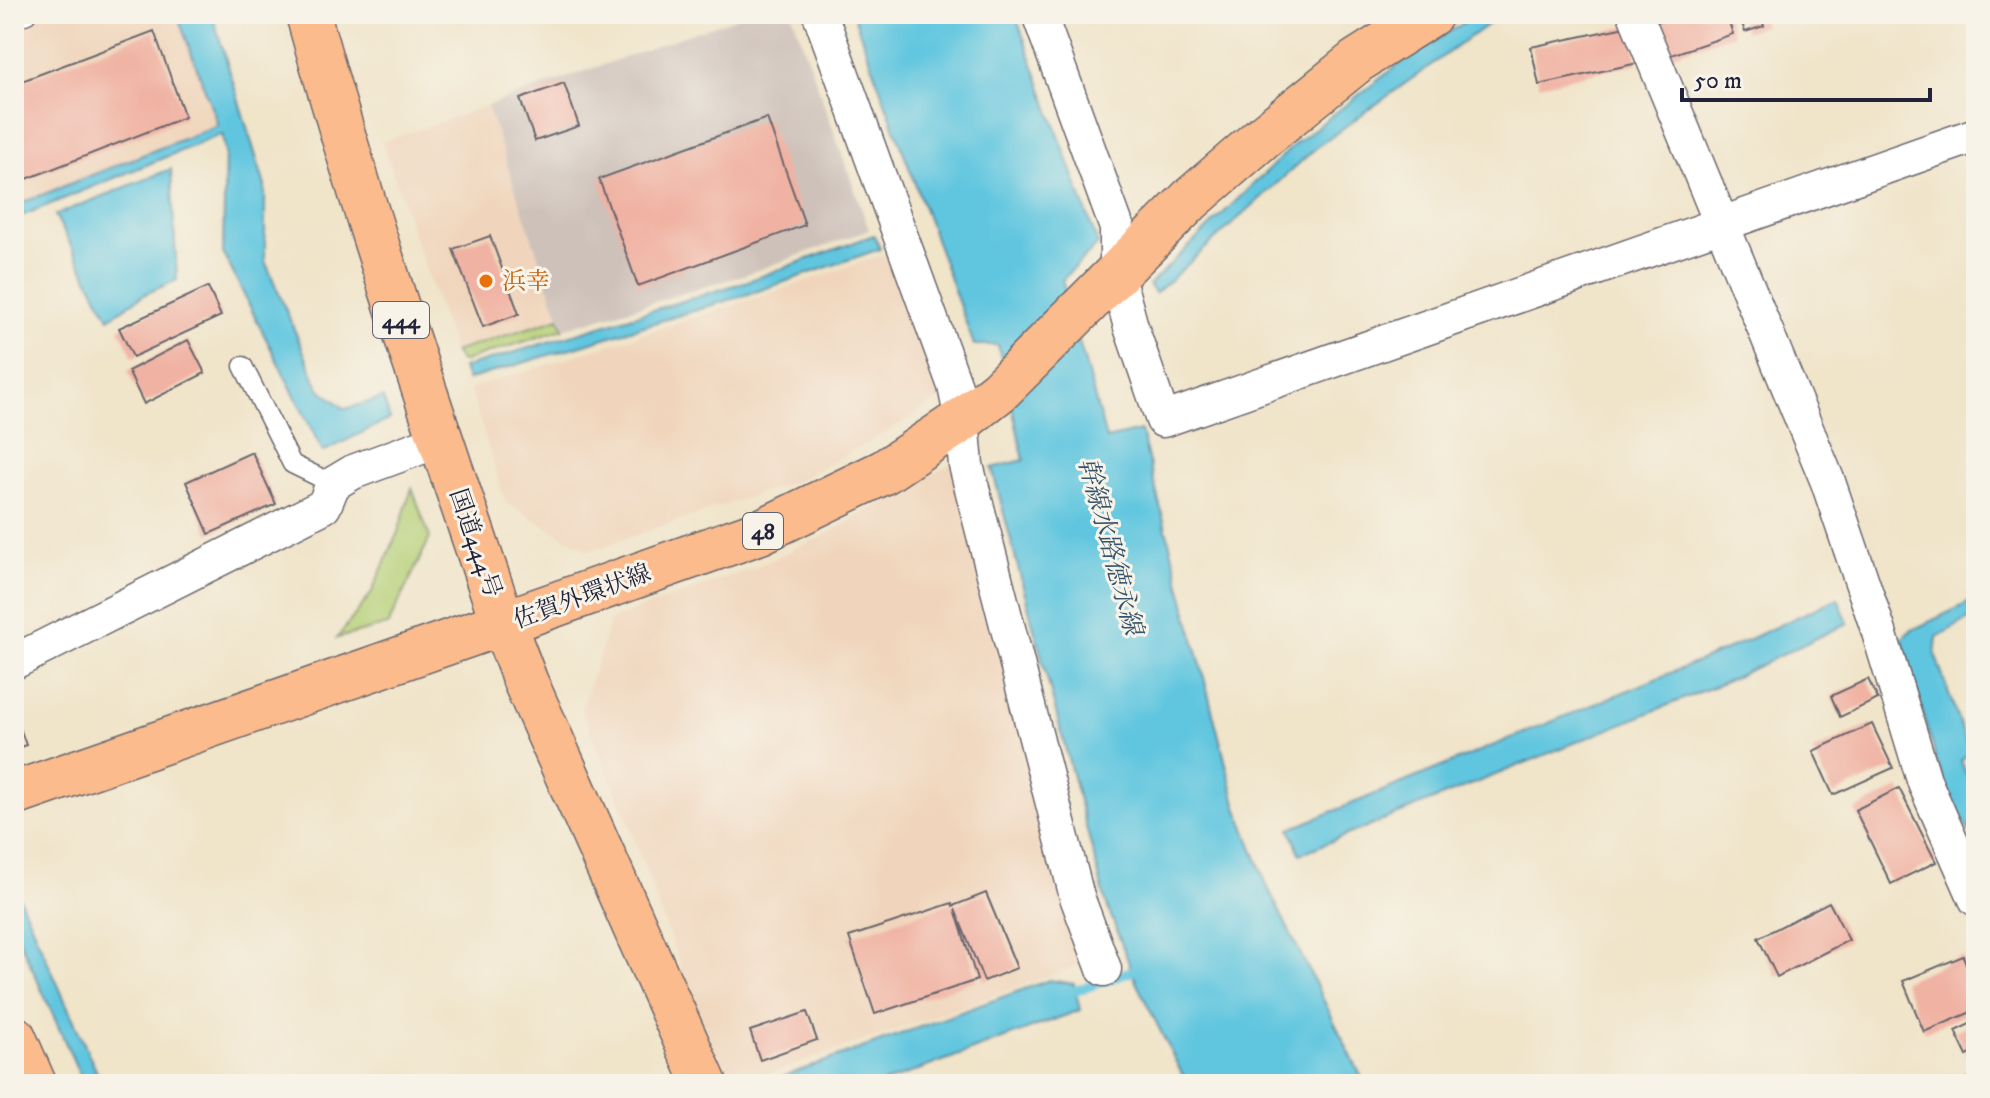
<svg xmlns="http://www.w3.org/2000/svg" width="1990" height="1098" font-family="'IM FELL DW Pica','Noto Serif JP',serif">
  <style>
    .built { fill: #f0d5bc }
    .industrial { fill: #cec1b9 }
    .green { fill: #b4cf74; stroke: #6b7858; stroke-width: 2 }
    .water { fill: #61c6df; stroke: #42748d; stroke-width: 2 }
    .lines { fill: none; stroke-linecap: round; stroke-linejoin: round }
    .stream { stroke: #61c6df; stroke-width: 10 }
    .building { fill: #f0b2a3 }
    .service-casing { stroke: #6a666d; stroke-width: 21 }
    .minor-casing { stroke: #6a666d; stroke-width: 37 }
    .primary-casing { stroke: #6a666d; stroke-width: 47 }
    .trunk-casing { stroke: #6a666d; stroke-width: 47 }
    .motorway-casing { stroke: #6a666d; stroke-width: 47 }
    .service { stroke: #fff; stroke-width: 18 }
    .minor { stroke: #fff; stroke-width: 34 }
    .primary { stroke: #fbbb8c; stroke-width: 44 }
    .trunk { stroke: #fbbb8c; stroke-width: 44 }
    .motorway { stroke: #fbbb8c; stroke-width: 44 }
    .food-dot { fill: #e8710a; stroke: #f7f3e8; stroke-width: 3 }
    .labels { text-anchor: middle; stroke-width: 6; stroke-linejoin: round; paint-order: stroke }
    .shield { fill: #f7f3e8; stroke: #62616f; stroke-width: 2 }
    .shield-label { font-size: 22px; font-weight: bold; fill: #22223b }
    .food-label { font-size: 24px; fill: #c56008; stroke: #f7f3e8; text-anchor: start }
    .street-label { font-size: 24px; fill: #22223b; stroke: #f7f3e8 }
    .water-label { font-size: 26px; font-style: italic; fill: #35536c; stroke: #f7f3e8 }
  </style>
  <rect width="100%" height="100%" fill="#f7f3e8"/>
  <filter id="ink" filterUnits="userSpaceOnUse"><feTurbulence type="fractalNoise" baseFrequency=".0125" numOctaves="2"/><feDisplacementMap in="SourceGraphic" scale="16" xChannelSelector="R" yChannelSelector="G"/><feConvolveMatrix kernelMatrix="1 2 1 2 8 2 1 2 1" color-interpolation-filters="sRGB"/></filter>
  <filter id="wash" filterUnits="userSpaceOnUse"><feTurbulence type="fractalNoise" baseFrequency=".006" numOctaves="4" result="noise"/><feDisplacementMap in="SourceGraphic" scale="32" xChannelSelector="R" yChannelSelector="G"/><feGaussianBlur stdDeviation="1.8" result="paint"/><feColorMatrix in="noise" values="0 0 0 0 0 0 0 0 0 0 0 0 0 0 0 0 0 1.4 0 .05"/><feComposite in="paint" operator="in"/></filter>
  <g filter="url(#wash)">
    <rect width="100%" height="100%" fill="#f0e4c9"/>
    <g class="built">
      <path d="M14 14H194L231 125 14 212Z"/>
      <path d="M487 106 563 329 461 362 454 352 382 142Z"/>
      <path d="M891 252 941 398 884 434 799 480 589 551 506 503 470 389 759 297Z"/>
      <path d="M952 463 1091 961 742 1084H729L688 988 626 816 581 709 611 619 758 566 823 536Z"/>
    </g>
    <path class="industrial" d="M746 14H792L869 230 744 275 563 329 487 106Z"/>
    <g class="green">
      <path d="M559 318 563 329 461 362 454 352Z"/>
      <path d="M412 488 430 538 388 625 337 638 371 594 398 532Z"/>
    </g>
    <g class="water">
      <path d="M177 14H212L265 186V261L319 388 345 409 383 398 390 419 323 452 223 253 225 151 222 134 14 219V206L218 125Z"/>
      <path d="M853 14H1015L1098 244 1062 280 1106 439 1141 431 1237 807 1268 888 1365 1084H1187L1137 984 1106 903 992 468 1024 460 998 345H974Z"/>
      <path d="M1477 14H1502L1318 146 1155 294 1149 285 1296 143 1394 68Z"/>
      <path d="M171 169 177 280 145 294 109 318 55 215Z"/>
      <path d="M874 235 880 249 755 292 467 380 463 368 748 281Z"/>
      <path d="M1838 598 1848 623 1725 682 1300 854 1290 829 1719 653Z"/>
      <path d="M1976 599V615L1937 637 1935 654 1970 753 1961 760 1966 774 1976 773V841L1954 808 1937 763 1902 638 1910 631Z"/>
      <path d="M14 886 102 1084H84L14 928Z"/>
      <path d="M1049 980 1074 984 1080 1010 881 1084H763Z"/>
    </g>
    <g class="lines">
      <path class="stream" d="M1064 995 1143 967"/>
    </g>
    <g id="blocks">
      <g class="building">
        <path d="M1679 14H1726L1733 34 1668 56 1656 22Z"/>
        <path d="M1739 14H1760L1764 26 1745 32Z"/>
        <path d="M1630 26 1638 63 1539 85 1531 47Z"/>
        <path d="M154 31 185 117 14 184V84Z"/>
        <path d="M564 83 579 126 535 141 520 99Z"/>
        <path d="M767 118 805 225 638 286 599 179Z"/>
        <path d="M490 236 519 314 483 327 453 249Z"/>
        <path d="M208 287 221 316 133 357 119 328Z"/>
        <path d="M188 340 205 373 144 404 128 371Z"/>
        <path d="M252 452 276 504 209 534 186 482Z"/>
        <path d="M1868 679 1878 699 1840 717 1831 696Z"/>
        <path d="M14 711 26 745 14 749Z"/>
        <path d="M1872 724 1893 768 1833 795 1813 751Z"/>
        <path d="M1899 788 1936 862 1891 884 1855 810Z"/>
        <path d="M986 893 1017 968 984 981 955 909 977 980 875 1014 849 937 952 903 953 906Z"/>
        <path d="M1829 902 1849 940 1777 977 1758 938Z"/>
        <path d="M1963 956 1976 988V1010L1924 1032 1903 981Z"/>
        <path d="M807 1012 817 1040 760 1060 750 1031Z"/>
        <path d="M1976 1021V1051L1967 1056 1955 1031Z"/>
        <path d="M1976 1074V1084H1956Z"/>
      </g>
    </g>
  </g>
  <g filter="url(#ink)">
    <use href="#blocks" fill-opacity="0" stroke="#6a666d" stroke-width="2"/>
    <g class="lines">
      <g class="service-casing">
        <g id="service">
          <path d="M14 19 27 14"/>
          <path d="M243 366 292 464 333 484"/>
        </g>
      </g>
      <g class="minor-casing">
        <g id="minor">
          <path d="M820 14 955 386 962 420 966 465 1077 897 1104 969"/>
          <path d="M1039 14 1117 228V275L1131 327 1163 420 1976 135"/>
          <path d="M1635 14 1828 482 1878 629 1925 783 1976 899"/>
          <path d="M14 662 324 506 333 484 353 472 440 440"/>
        </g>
      </g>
      <g class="primary-casing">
        <path id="primary" d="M705 1084 526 683 503 623 760 532 884 472 962 420 999 391 1191 199 1264 136 1357 61 1431 14"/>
      </g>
      <g class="trunk-casing">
        <path id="trunk" d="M14 794 503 623C434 421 365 219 308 14"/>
      </g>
      <g class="motorway-casing">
        <path id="motorway" d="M14 1038 34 1084"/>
      </g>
      <use href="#service" class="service"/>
      <use href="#minor" class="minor"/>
      <use href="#primary" class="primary"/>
      <use href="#trunk" class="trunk"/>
      <use href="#motorway" class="motorway"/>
    </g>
  </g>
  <circle class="food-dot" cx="486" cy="281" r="8"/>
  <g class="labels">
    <g class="shield">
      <rect x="373" y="302" width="56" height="36" rx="6"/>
      <rect x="743" y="513" width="40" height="36" rx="6"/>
    </g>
    <g class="shield-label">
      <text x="401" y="328">444</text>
      <text x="763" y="539">48</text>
    </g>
    <g class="food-label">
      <text x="502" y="289">浜幸</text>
    </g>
    <g class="street-label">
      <text transform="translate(476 543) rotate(71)" y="8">国道444号</text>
      <text transform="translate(582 596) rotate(-20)" y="8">佐賀外環状線</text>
    </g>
    <g class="water-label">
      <text transform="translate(1111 546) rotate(75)" y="9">幹線水路徳永線</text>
    </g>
  </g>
  <rect width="1990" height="1098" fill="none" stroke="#f7f3e8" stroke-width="48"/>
  <path d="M1682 88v12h248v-12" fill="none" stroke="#22223b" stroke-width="4"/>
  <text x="1694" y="88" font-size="24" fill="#22223b" stroke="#f7f3e8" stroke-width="6" paint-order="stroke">50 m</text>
</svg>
